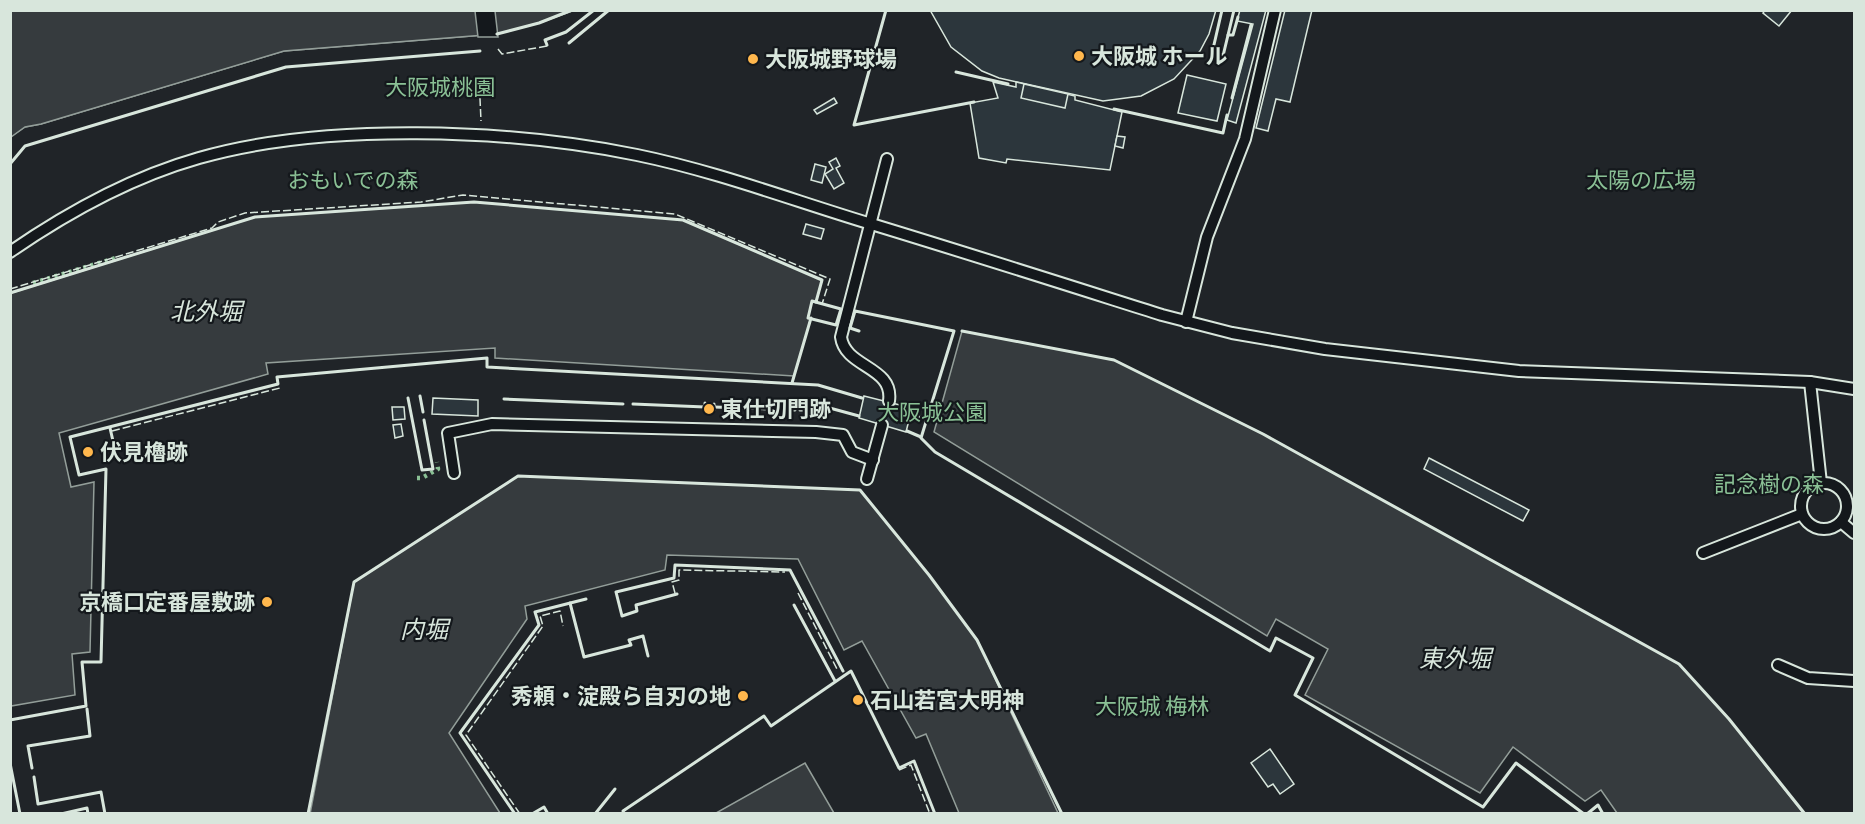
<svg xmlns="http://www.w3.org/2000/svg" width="1865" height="824" font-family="'PT Sans Narrow','Noto Sans JP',sans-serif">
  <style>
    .green { fill: #202428; stroke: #939e99; stroke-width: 1.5 }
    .water { fill: #363b3e; stroke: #939e99; stroke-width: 1.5 }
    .pier { fill: #14181c; stroke: #939e99; stroke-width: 1.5 }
    .building { fill: #2c363c; stroke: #d8e6dc; stroke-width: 1.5 }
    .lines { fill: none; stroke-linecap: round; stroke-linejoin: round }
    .pedestrian-casing { stroke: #d8e6dc; stroke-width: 14 }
    .pedestrian { stroke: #14181c; stroke-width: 10 }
    .hedge { stroke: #8ac095; stroke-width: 4.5; stroke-dasharray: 3 4.5; stroke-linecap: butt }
    .fence { stroke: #d8e6dc; stroke-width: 1.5; stroke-dasharray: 8 3; stroke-linecap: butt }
    .wall { stroke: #d8e6dc; stroke-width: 3 }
    .poi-dot { fill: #ffb74d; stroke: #14181c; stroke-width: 2 }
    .labels { text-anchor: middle; stroke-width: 4.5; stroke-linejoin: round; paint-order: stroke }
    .poi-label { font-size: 22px; font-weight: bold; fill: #d8e6dc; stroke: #14181c; text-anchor: start }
    .park-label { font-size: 22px; fill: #8ac095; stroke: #14181c }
    .water-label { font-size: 24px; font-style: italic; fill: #d8e6dc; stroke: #14181c }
  </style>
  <rect width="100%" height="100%" fill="#14181c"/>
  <path class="green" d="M572 11H1854V813H11L10 137 25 127 41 124 284 51 497 34 539 23Z"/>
  <g class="water">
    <path d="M11 11H572L539 23 497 34 284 51 41 124 25 127 11 137Z"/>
    <path d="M474 202 683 220 822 280 816 302H812L808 317 811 318 794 376 495 358V348L266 363 268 374 59 433 71 487 94 482 90 652 72 654 75 695 11 706V293L255 217Z"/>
    <path d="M962 331 1114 360 1263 434 1679 664 1729 719 1803 813H1617L1601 790 1585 801 1513 747 1480 793 1305 695 1328 649 1276 619 1267 636 934 432Z"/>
    <path d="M518 476 860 490 929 575 977 640 1058 813H959L926 734 916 738 862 641 844 650 798 559 667 555 665 570 525 606 527 619 449 733 500 813 310 814 354 582Z"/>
    <path d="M805 763 834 813H716Z"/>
  </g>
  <path class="pier" d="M475 11H495L498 37H478Z"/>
  <g class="building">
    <path d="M930 10H1216L1209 34 1200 51 1174 79 1141 96 1103 101 999 78 982 71 951 47Z"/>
    <path d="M1240 10H1266L1236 123 1227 120 1253 24 1237 21Z"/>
    <path d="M1285 10H1312L1290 102 1276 99 1268 131 1256 128Z"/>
    <path d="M1765 10H1792L1779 26 1763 13Z"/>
    <path d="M1187 75 1226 84 1217 121 1178 113Z"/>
    <path d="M993 82 1016 87V82L1046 89 1075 96V100L1122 112 1110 170 1007 159 1006 163 979 158 970 103 998 98Z"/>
    <path d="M1024 84 1068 94 1065 108 1021 98Z"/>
    <path d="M834 98 837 103 817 114 814 110Z"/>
    <path d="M1117 136 1125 137 1123 148 1115 146Z"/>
    <path d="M836 158 840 166 836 168 844 183 834 189 825 174 833 169 829 162Z"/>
    <path d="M815 164 826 167 822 183 811 180Z"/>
    <path d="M806 224 824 229 821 239 803 234Z"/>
    <path d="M864 396 912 408 906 432 859 418Z"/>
    <path d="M433 398 478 400V416L432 414Z"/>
    <path d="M392 407H404L405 419 393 420Z"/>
    <path d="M401 424 403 436 395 438 393 425Z"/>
    <path d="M1429 458 1529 510 1523 521 1424 469Z"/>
    <path d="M1270 749 1294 784 1280 794 1273 784 1268 787 1251 763Z"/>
  </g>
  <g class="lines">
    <g class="pedestrian-casing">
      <g id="pedestrian">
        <path d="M887 159 841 337C845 368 894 366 889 401"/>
        <path d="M10 252C68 212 132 177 199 158 325 122 509 129 637 155 715 171 792 200 868 223 967 253 1064 284 1162 315L1232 333 1325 349 1519 371 1810 382 1854 389"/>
        <path d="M1186 322 1207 237 1245 139 1275 10"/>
        <path d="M1810 382 1821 483"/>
        <path d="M454 473 448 433 492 424 816 432 843 435 852 452 873 460"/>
        <path d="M867 479 882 425"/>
        <circle cx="1824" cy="506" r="23"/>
        <path d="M1841 522 1854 533"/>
        <path d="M1703 553 1802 514"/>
        <path d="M1778 665 1808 678 1854 681"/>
      </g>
    </g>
    <use href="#pedestrian" class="pedestrian"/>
    <g class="hedge">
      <path d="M33 283 119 257"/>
      <path d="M417 478H422L438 469 437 462"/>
    </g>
    <g class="fence">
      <path d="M498 49 502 54 547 46"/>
      <path d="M479 76 481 121"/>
      <path d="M10 289 212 228 218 222 245 213 421 202 463 195 675 214 830 279 822 304"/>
      <path d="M112 431 280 388"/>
      <path d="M675 593 672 582 679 580V570L785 572"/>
      <path d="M798 593 838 671"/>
      <path d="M899 770 911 765 930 814"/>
      <path d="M520 814 466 735 543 626 540 616 560 611 563 626"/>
    </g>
    <g class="wall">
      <path d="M886 10 854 125 974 102"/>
      <path d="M1222 10 1213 49 1223 56 1234 10"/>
      <path d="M497 34 539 23 572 10"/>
      <path d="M1228 35H1233L1238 17"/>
      <path d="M569 43 609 10"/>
      <path d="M547 45 545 40 566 32 594 10"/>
      <path d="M956 72 1008 84"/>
      <path d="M1232 98 1251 25"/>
      <path d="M1114 109 1223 133 1227 115"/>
      <path d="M10 164 25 146 286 67 480 51"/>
      <path d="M10 293 255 217 474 202 683 220 822 280 816 302"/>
      <path d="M812 301 841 309 836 325 808 318Z"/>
      <path d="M859 331 850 328 855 311 954 331 921 438 935 452 1270 651 1276 638 1313 658 1295 695 1483 807 1516 763 1584 814"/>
      <path d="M962 331 1114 360 1263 434 1679 664 1729 719 1805 814"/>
      <path d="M792 383 811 318"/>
      <path d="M420 396 423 412"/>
      <path d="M408 398 422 470 433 469 424 420"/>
      <path d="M504 399 623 404"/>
      <path d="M804 401 859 416"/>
      <path d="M705 403V409L714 410V404"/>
      <path d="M633 404 705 407"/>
      <path d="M714 407 795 410"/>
      <path d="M800 410H811L817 406"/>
      <path d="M911 415 926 419"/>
      <path d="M110 428 113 441"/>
      <path d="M907 431 921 437"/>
      <path d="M677 594 636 605 637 611 622 616 616 592 674 578 675 565 790 570 843 671"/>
      <path d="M570 603 584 657 631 645 629 640 643 636 648 656"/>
      <path d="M794 605 835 681"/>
      <path d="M10 720 86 706 82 662H101L106 469 79 475 70 437 278 384 277 377 487 358V367L818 385 862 398"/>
      <path d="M10 763 20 814"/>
      <path d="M32 768 28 746 90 736 87 709"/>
      <path d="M34 777 38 804 101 792 105 814"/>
      <path d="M61 814 87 808 88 814"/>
      <path d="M308 814 354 582 518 476 860 490 929 575 977 640 1062 814"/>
      <path d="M515 814 460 733 539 625 535 612 586 599"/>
      <path d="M532 814 544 807 548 814"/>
      <path d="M595 814 615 789"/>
      <path d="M624 814 623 811 764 716 771 726 851 671 899 768 914 761 935 814"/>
      <path d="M1587 814 1598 805 1603 814"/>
    </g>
  </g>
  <g class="poi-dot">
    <circle cx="1079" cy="56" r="6"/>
    <circle cx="753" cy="59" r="6"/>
    <circle cx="709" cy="409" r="6"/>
    <circle cx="88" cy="452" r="6"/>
    <circle cx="267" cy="602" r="6"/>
    <circle cx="743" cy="696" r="6"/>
    <circle cx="858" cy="700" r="6"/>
  </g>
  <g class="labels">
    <g class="poi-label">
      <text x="1091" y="64">大阪城 ホール</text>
      <text x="765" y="67">大阪城野球場</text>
      <text x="721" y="417">東仕切門跡</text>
      <text x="100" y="460">伏見櫓跡</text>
      <text x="255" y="610" text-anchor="end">京橋口定番屋敷跡</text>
      <text x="731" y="704" text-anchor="end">秀頼・淀殿ら自刃の地</text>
      <text x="870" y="708">石山若宮大明神</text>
    </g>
    <g class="park-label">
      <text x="440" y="95">大阪城桃園</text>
      <text x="353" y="188">おもいでの森</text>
      <text x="1641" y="188">太陽の広場</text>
      <text x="932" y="420">大阪城公園</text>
      <text x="1769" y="492">記念樹の森</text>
      <text x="1152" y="714">大阪城 梅林</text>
    </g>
    <g class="water-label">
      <text x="206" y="320">北外堀</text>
      <text x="424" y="638">内堀</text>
      <text x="1455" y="667">東外堀</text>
    </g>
  </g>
  <rect width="1865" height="824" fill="none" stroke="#d8e6dc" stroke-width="24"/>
</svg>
